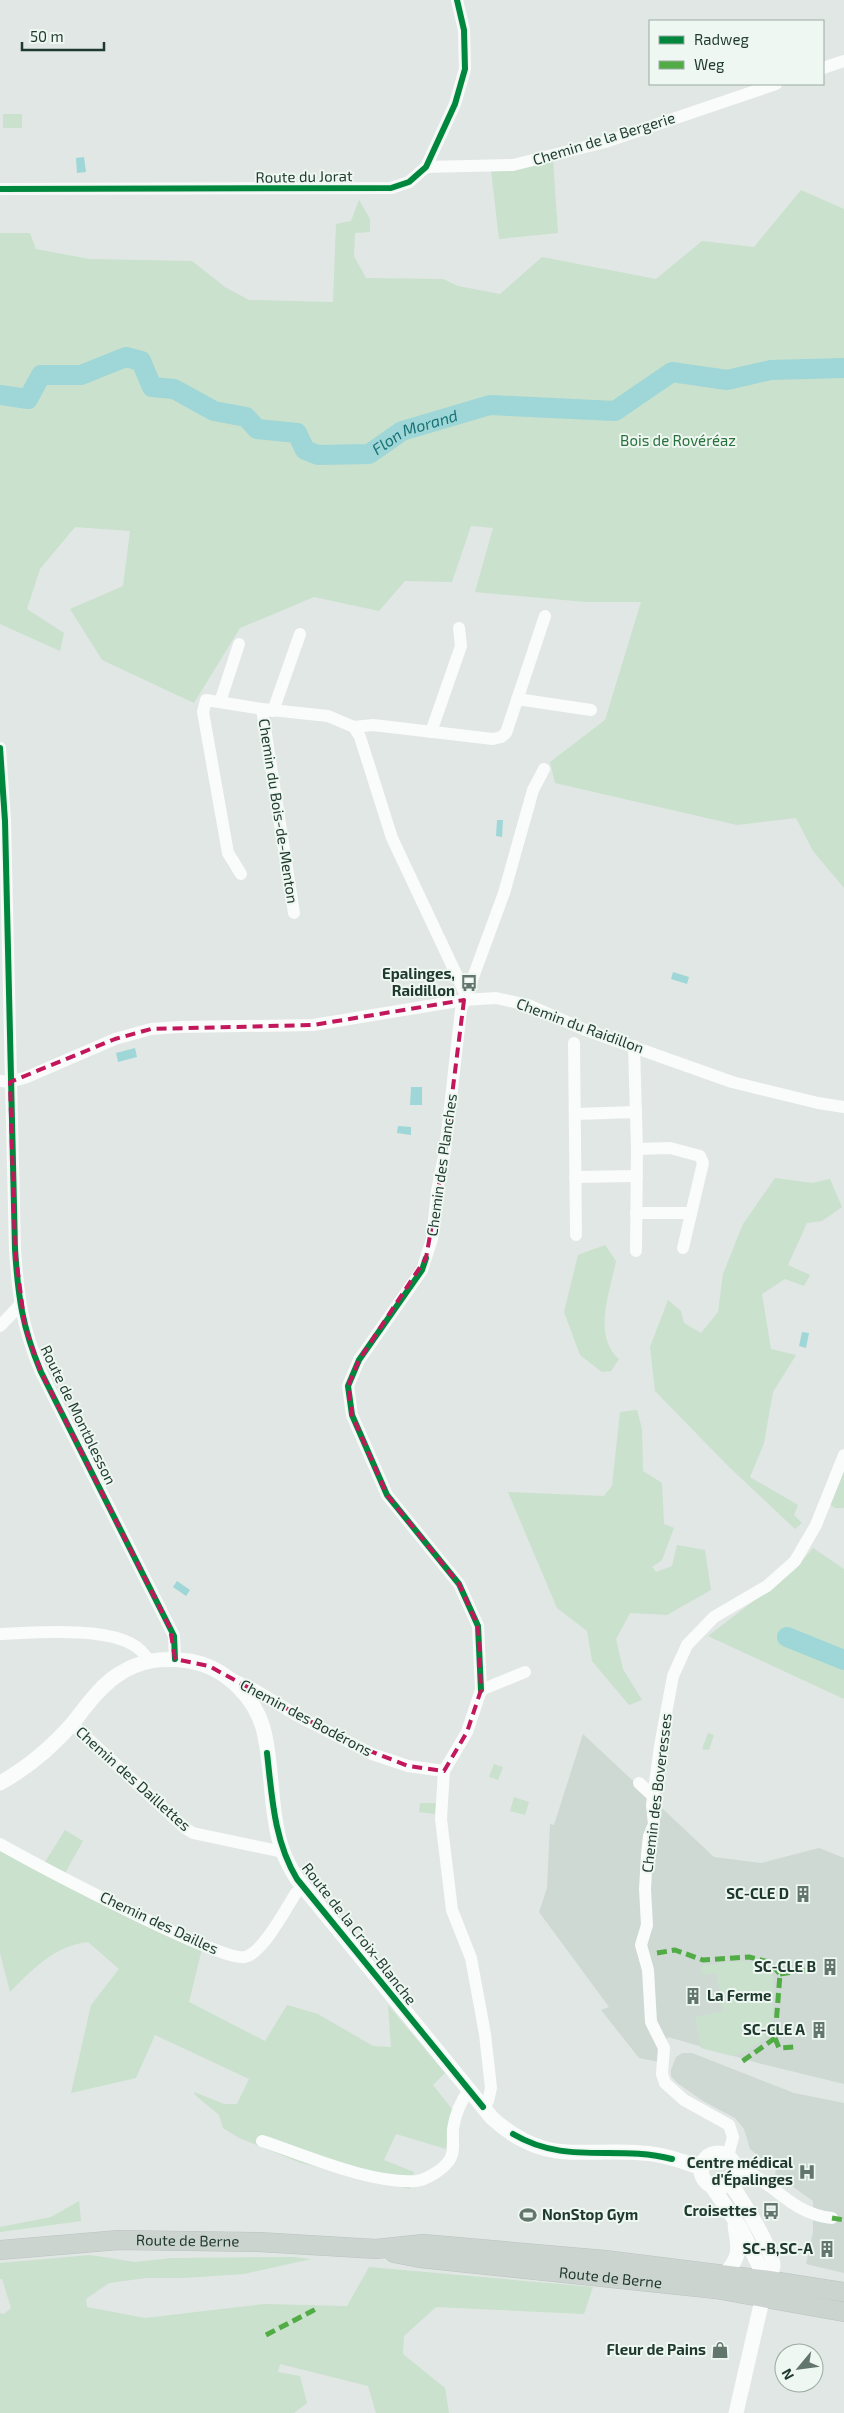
<svg xmlns="http://www.w3.org/2000/svg" width="844" height="2413" font-family="'Exo 2',sans-serif">
  <style>
    .built { fill: #ced9d3 }
    .green { fill: #c9e1cd }
    .water { fill: #9fd6d7 }
    .lines { fill: none; stroke-linecap: round; stroke-linejoin: round }
    .river { stroke: #9fd6d7; stroke-width: 20 }
    .primary-casing { stroke: #bbc3c0; stroke-width: 20 }
    .minor { stroke: #fafbfb; stroke-width: 12 }
    .tertiary { stroke: #fafbfb; stroke-width: 15 }
    .primary { stroke: #ccd4d0; stroke-width: 19 }
    .quiet { stroke: #52ac45; stroke-width: 5; stroke-dasharray: 10 5; stroke-linecap: butt }
    .cycleway-casing { stroke: #eef7f1; stroke-width: 9 }
    .cycleway { stroke: #00873e; stroke-width: 6 }
    .marked { fill: none; stroke: #c2185b; stroke-width: 4; stroke-dasharray: 10 6; stroke-linejoin: round }
    .labels { text-anchor: middle; stroke-width: 4; stroke-linejoin: round; paint-order: stroke }
    .street-label { font-size: 15px; fill: #1f392f; stroke: #eef7f1 }
    .park-label { font-size: 15px; fill: #28713b; stroke: #eef7f1 }
    .poi-label { font-size: 15px; font-weight: bold; fill: #1f392f; stroke: #eef7f1; text-anchor: end }
    .water-label { font-size: 16px; font-style: italic; fill: #187276; stroke: #eef7f1 }
  </style>
  <rect width="100%" height="100%" fill="#e1e7e4"/>
  <g class="built">
    <path d="M583 1734 714 1857 761 1863 819 1848 844 1858V2084L758 2063 668 2037 660 2047 659 2062 639 2058 601 2010 609 2007 539 1912 547 1888 550 1824 554 1825Z"/>
    <path d="M682 2053H692L794 2093 844 2103V2273L806 2264 813 2232V2201L775 2174 776 2171 750 2149 744 2129 735 2118 703 2101 676 2082 671 2076V2070L676 2057Z"/>
  </g>
  <g class="green">
    <rect x="3" y="114" width="19" height="14"/>
    <path d="M553 159 558 233 499 239 491 170Z"/>
    <path d="M801 190 844 209V888L813 851 796 818 737 825 555 783 550 762 605 720 641 602H586L475 592 493 528 471 526 452 582 405 581 379 611 314 597 240 628 194 703 102 660 70 609 123 586 130 531 75 527 40 569 27 609 64 633 60 651 0 624V233H30L36 249 89 259 192 261 225 287 249 300 333 302 336 224 351 221 359 200 370 219V232L355 233 354 256 366 278 443 279 458 286 500 294 542 257 656 279 702 241 754 247Z"/>
    <path d="M775 1178 812 1183 830 1179 842 1207 822 1221 807 1223 788 1265 810 1275 804 1286 785 1279 762 1294 771 1349 796 1355 773 1392 764 1443 750 1477 798 1505 794 1515 802 1523 795 1529 728 1466 655 1391 650 1347 668 1300 681 1311 684 1323 701 1333 718 1312 723 1274 743 1224Z"/>
    <path d="M605 1245 616 1261C610 1292 592 1336 619 1359L611 1371 602 1372 580 1355 564 1312 578 1255Z"/>
    <path d="M637 1410 642 1429 643 1471 662 1483 664 1524 674 1528 662 1560 652 1567 656 1572 672 1566 677 1545 705 1550 711 1590 667 1615 630 1613 616 1639 623 1669 642 1700 629 1705 592 1661 587 1631 557 1608 508 1492 604 1496 612 1486 620 1412Z"/>
    <path d="M844 1470V1508H835L829 1504Z"/>
    <path d="M813 1548 844 1569V1699L708 1636 794 1570Z"/>
    <path d="M708 1733 714 1735 709 1750 702 1749Z"/>
    <path d="M494 1764 503 1767 498 1780 489 1777Z"/>
    <path d="M514 1797 529 1802 525 1815 510 1811Z"/>
    <path d="M420 1803H436L435 1814 419 1812Z"/>
    <path d="M65 1830 83 1841 65 1873 45 1862Z"/>
    <path d="M0 1846 202 1949 189 2002 265 2041 287 2005 318 2014 373 2046 391 2047 388 2005 445 2073 433 2085 455 2113 448 2130 446 2149 396 2134 384 2160 414 2172 410 2189 301 2163 239 2138 223 2128 219 2115 195 2095 194 2092 224 2104H237L249 2079 155 2035 136 2078 71 2093 91 2005 119 1969 88 1942C54 1946 33 1969 10 1992L0 1953Z"/>
    <path d="M740 1961 756 1962 769 1967 773 1977 774 2004 771 2030 762 2040 747 2051 732 2056 701 2048 695 2017 723 2011 716 1973 703 1975 701 1966Z"/>
    <path d="M79 2201 81 2221 0 2232V2227L51 2217Z"/>
    <path d="M90 2255 135 2262 172 2258 293 2257 311 2259 244 2274 184 2278H146L109 2283 86 2299 87 2307 145 2318 265 2304 347 2306 369 2267 593 2287 584 2314 436 2307 404 2336 403 2354 445 2388 449 2413H376L368 2386 280 2364 278 2372 300 2376 307 2403 294 2413H0V2313L4 2314 11 2308 2 2279H0V2263Z"/>
  </g>
  <g class="water">
    <path d="M84 157 86 172 77 173 76 158Z"/>
    <path d="M497 820H503L502 837 496 836Z"/>
    <path d="M673 972 689 977 687 984 671 979Z"/>
    <path d="M135 1048 137 1057 118 1062 116 1053Z"/>
    <path d="M411 1087H422V1105H410Z"/>
    <path d="M398 1126 411 1127V1135L397 1133Z"/>
    <path d="M802 1332 809 1333 806 1348 799 1346Z"/>
    <path d="M177 1581 190 1590 186 1596 173 1587Z"/>
  </g>
  <g class="lines">
    <g class="river">
      <path id="s1" d="M0 395 28 399 41 375H81L126 357 141 361 152 387 174 389 214 411 246 417 257 429 297 433 305 450 318 455 369 454 402 431 490 405 615 411 672 372 727 380 771 370 844 368"/>
      <path d="M787 1637 844 1660"/>
    </g>
    <g class="primary-casing">
      <g id="primary">
        <path id="s2" d="M0 2250 119 2240 259 2242 376 2249 423 2244 605 2260 766 2280 844 2292"/>
        <path id="s3" d="M394 2253 420 2258 716 2289 844 2312"/>
      </g>
    </g>
    <g class="minor">
      <path d="M823 68 844 61"/>
      <path d="M426 167 513 165 605 142 776 84"/>
      <path d="M0 189 391 188 409 182 426 167 455 104 465 69 464 30 457 0"/>
      <path d="M517 699 591 710"/>
      <path d="M220 702 239 644"/>
      <path d="M262 709 294 913"/>
      <path d="M273 711 300 634"/>
      <path d="M354 727 373 725 493 739 501 737 506 733 545 616"/>
      <path d="M431 732 461 646 459 628"/>
      <path d="M0 748 5 821 15 1249C18 1296 22 1327 41 1372L170 1628 174 1636 175 1659"/>
      <path d="M241 874 228 853 203 712 206 700 262 709 328 716 354 727 360 737 392 838 466 995"/>
      <path d="M574 1043 576 1235"/>
      <path d="M634 1046 637 1149 636 1251"/>
      <path d="M0 1081 10 1082 27 1077 115 1039 151 1029 180 1027 313 1025 464 1000 496 998 528 1005 583 1029 732 1082 818 1103 844 1107"/>
      <path d="M575 1114 636 1112"/>
      <path d="M637 1149 670 1148 700 1156 703 1163 683 1248"/>
      <path d="M575 1177 637 1176"/>
      <path d="M636 1213H691"/>
      <path d="M0 1326 19 1306"/>
      <path d="M0 1634C34 1633 133 1622 148 1661"/>
      <path d="M232 1679 255 1690 298 1716 372 1754 408 1766 444 1771"/>
      <path d="M481 1690 525 1672"/>
      <path d="M72 1724 185 1828 193 1833 283 1852"/>
      <path d="M639 1783 654 1797"/>
      <path d="M0 1844C32 1862 221 1963 245 1957 263 1953 286 1908 296 1893"/>
      <path d="M483 2107 488 2101 491 2088 485 2034 471 1958 452 1910 441 1819 444 1771 467 1732 481 1690 478 1626 459 1584 387 1495 352 1415 348 1386 359 1360 422 1270 432 1239 437 1191 445 1151 461 1010 504 893 533 790 544 769"/>
      <path d="M262 2141C305 2155 370 2184 416 2181 426 2180 442 2170 448 2162 456 2152 452 2140 453 2129 455 2115 461 2101 469 2090"/>
      <path d="M728 2156 733 2137 729 2125 684 2100 665 2083 662 2074 664 2048 651 2022 648 1970 641 1945 647 1925 645 1889 647 1854 649 1836 654 1824 652 1805 660 1746 673 1676 687 1645 714 1617 767 1586 795 1561 816 1525 844 1455"/>
      <path d="M735 2167C772 2178 789 2214 832 2218"/>
    </g>
    <g class="tertiary">
      <path d="M0 1783C29 1767 51 1748 73 1723 86 1706 99 1688 116 1676 139 1660 162 1657 189 1661 226 1667 258 1699 265 1736 273 1774 270 1815 283 1852 287 1862 292 1871 297 1879L492 2118C545 2166 579 2148 642 2153 662 2154 682 2161 702 2168"/>
      <circle cx="718" cy="2170" r="17"/>
      <path d="M730 2183C740 2197 774 2250 773 2266 773 2271 769 2275 766 2280"/>
      <path d="M711 2185 741 2229 766 2280"/>
      <path d="M725 2274C741 2256 739 2249 735 2226"/>
      <path d="M736 2413 763 2296"/>
    </g>
    <use href="#primary" class="primary"/>
    <g class="quiet">
      <path d="M657 1953 675 1950 703 1960 749 1957 769 1962 780 1974 775 2038 740 2063"/>
      <path d="M780 1974 812 1969"/>
      <path d="M775 2038 779 2048 794 2047"/>
      <path d="M832 2218 844 2220"/>
      <path d="M266 2335 316 2309"/>
    </g>
    <g class="cycleway-casing">
      <g id="cycleway">
        <path d="M0 189 391 188 409 182 426 167 455 104 465 69 464 30 457 0"/>
        <path d="M0 748 5 821 15 1249C18 1296 22 1327 41 1372L170 1628 174 1636 175 1659"/>
        <path d="M426 1258 422 1270 359 1360 348 1386 352 1415 387 1495 459 1584 478 1626 481 1690"/>
        <path d="M267 1753C272 1797 274 1841 297 1879L483 2107"/>
        <path d="M513 2134C567 2166 616 2144 672 2159"/>
      </g>
    </g>
    <use href="#cycleway" class="cycleway"/>
  </g>
  <path class="marked" d="M464 1000 445 1151 426 1258 359 1360 348 1386 352 1415 387 1495 459 1584 478 1626 481 1690 467 1732 444 1771 408 1766 350 1743 209 1666 175 1659 170 1628 41 1372 25 1327 15 1249 10 1082 115 1039 151 1029 313 1025Z"/>
  <defs>
    <g id="bus-bare" transform="scale(1.35)"><path d="M-5-6H5V4H4V6H2V4H-2V6H-4V4H-5ZM-3.5-4V0h7V-4ZM-3.5 1.2v1.5H-2V1.2ZM2 1.2v1.5H3.5V1.2Z" fill="#63766e" stroke="#eef7f1" stroke-width="2.5" paint-order="stroke"/></g>
    <g id="building-bare" transform="scale(1.35)"><path d="M-4-6H4V6H1V3H-1V6H-4ZM-2.5-4.3h1.7v1.8h-1.7ZM.8-4.3h1.7v1.8H.8ZM-2.5-1h1.7V.8h-1.7ZM.8-1h1.7V.8H.8Z" fill="#63766e" stroke="#eef7f1" stroke-width="2.5" paint-order="stroke"/></g>
    <g id="hospital-bare" transform="scale(1.35)"><path d="M-5-5h3v3.5h4V-5h3V5h-3V1.5h-4V5h-3Z" fill="#63766e" stroke="#eef7f1" stroke-width="2.5" paint-order="stroke"/></g>
    <g id="stadium-bare" transform="scale(1.35)"><path d="M0-5a6.5 5 0 1 0 0 10a6.5 5 0 1 0 0-10ZM-3.5-1.8h7v3.6h-7Z" fill="#63766e" stroke="#eef7f1" stroke-width="2.5" paint-order="stroke"/></g>
    <g id="shop-bare" transform="scale(1.35)"><path d="M-5-2.5h2.3a2.7 3.5 0 0 1 5.4 0H5L5.5 6h-11ZM-1.5-2.5h3a1.5 2.3 0 0 0-3 0Z" fill="#63766e" stroke="#eef7f1" stroke-width="2.5" paint-order="stroke"/></g>
  </defs>
  <g fill-rule="evenodd">
    <use href="#bus-bare" x="469" y="983"/>
    <use href="#building-bare" x="803" y="1894"/>
    <use href="#building-bare" x="830" y="1967"/>
    <use href="#building-bare" x="693" y="1996"/>
    <use href="#building-bare" x="819" y="2030"/>
    <use href="#hospital-bare" x="807" y="2172"/>
    <use href="#bus-bare" x="771" y="2211"/>
    <use href="#stadium-bare" x="528" y="2215"/>
    <use href="#building-bare" x="827" y="2249"/>
    <use href="#shop-bare" x="720" y="2350"/>
  </g>
  <g class="labels">
    <g class="street-label">
      <text transform="translate(604 139) rotate(-17)" y="5">Chemin de la Bergerie</text>
      <text transform="translate(304 177) rotate(-1)" y="5">Route du Jorat</text>
      <text transform="translate(278 811) rotate(81)" y="5">Chemin du Bois-de-Menton</text>
      <text transform="translate(580 1026) rotate(20)" y="5">Chemin du Raidillon</text>
      <text transform="translate(442 1165) rotate(-82)" y="5">Chemin des Planches</text>
      <text transform="translate(78 1415) rotate(64)" y="5">Route de Montblesson</text>
      <text transform="translate(306 1718) rotate(28)" y="5">Chemin des Bodérons</text>
      <text transform="translate(133 1779) rotate(42)" y="5">Chemin des Daillettes</text>
      <text transform="translate(657 1793) rotate(-83)" y="5">Chemin des Boveresses</text>
      <text transform="translate(159 1923) rotate(25)" y="5">Chemin des Dailles</text>
      <text transform="translate(359 1934) rotate(52)" y="5">Route de la Croix-Blanche</text>
      <text dy="5" stroke="none"><textPath href="#s2" startOffset="188">Route de Berne</textPath></text>
      <text dy="5" stroke="none"><textPath href="#s3" startOffset="218">Route de Berne</textPath></text>
    </g>
    <g class="park-label">
      <text x="678" y="446">Bois de Rovéréaz</text>
    </g>
    <g class="poi-label">
      <text x="455" y="979">Epalinges,<tspan x="455" dy="17">Raidillon</tspan></text>
      <text x="789" y="1899">SC-CLE D</text>
      <text x="816" y="1972">SC-CLE B</text>
      <text x="707" y="2001" text-anchor="start">La Ferme</text>
      <text x="805" y="2035">SC-CLE A</text>
      <text x="793" y="2168">Centre médical<tspan x="793" dy="17">d'Épalinges</tspan></text>
      <text x="757" y="2216">Croisettes</text>
      <text x="542" y="2220" text-anchor="start">NonStop Gym</text>
      <text x="813" y="2254">SC-B,SC-A</text>
      <text x="706" y="2355">Fleur de Pains</text>
    </g>
    <g class="water-label">
      <text dy="6" stroke="none"><textPath href="#s1" startOffset="480">Flon Morand</textPath></text>
    </g>
  </g>
  <rect x="649" y="20" width="175" height="65" fill="#eef7f1" stroke="#9baba3"/>
  <rect x="659" y="36" width="25" height="8" fill="#00873e" stroke="#9baba3"/>
  <text x="694" y="45" font-size="15" fill="#1f392f">Radweg</text>
  <rect x="659" y="61" width="25" height="8" fill="#52ac45" stroke="#9baba3"/>
  <text x="694" y="70" font-size="15" fill="#1f392f">Weg</text>
  <g transform="translate(799 2368) rotate(241)"><circle r="24" fill="#eef7f1" stroke="#9baba3"/>
  <path d="M0-4L9 19L0 12L-9 19Z" fill="#63766e"/>
  <text y="-8" font-size="14" font-weight="bold" text-anchor="middle" fill="#1f392f">N</text>
  </g>
  <path d="M22 42v8h82v-8" fill="none" stroke="#1f392f" stroke-width="2.5"/>
  <text x="30" y="42" font-size="15" fill="#1f392f" stroke="#eef7f1" stroke-width="4" paint-order="stroke">50 m</text>
</svg>
